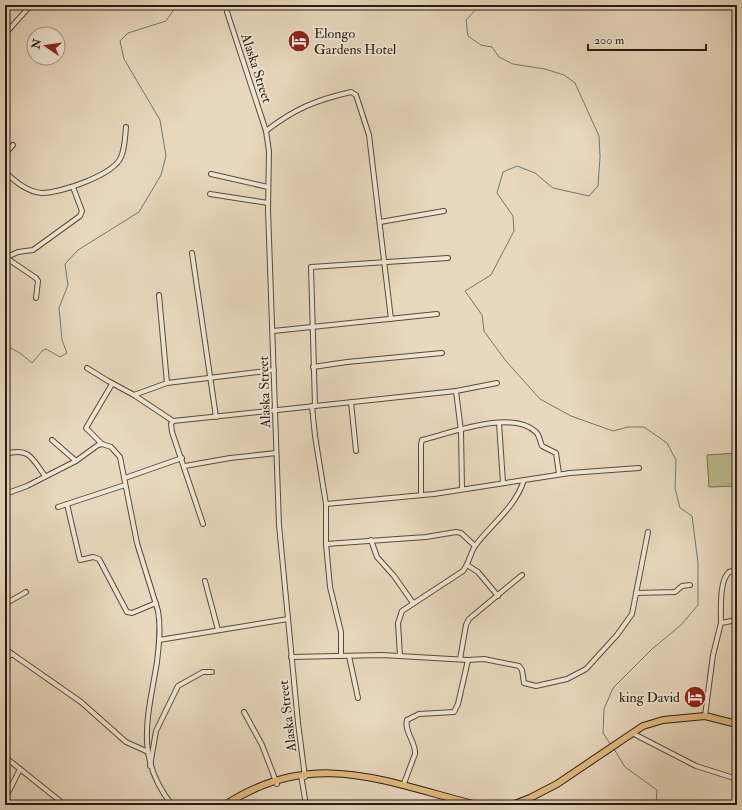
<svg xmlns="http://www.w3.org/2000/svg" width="742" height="810" font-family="'IM FELL Double Pica',serif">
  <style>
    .green { fill: #bdbc8c; stroke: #726c50 }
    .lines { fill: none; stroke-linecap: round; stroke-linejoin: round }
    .stream { stroke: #6b7a76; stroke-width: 1 }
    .minor-casing { stroke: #574a3f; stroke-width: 6 }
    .highway-casing { stroke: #271b15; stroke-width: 8 }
    .minor { stroke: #f0e6d4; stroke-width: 4 }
    .highway { stroke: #e4bc7e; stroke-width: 6 }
    .labels { text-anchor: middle; stroke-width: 3.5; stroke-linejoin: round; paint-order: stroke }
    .poi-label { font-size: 14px; fill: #271b15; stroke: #f0e6d4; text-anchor: start }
    .street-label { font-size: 14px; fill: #271b15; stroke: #f0e6d4 }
  </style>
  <rect width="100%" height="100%" fill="#e8d8bd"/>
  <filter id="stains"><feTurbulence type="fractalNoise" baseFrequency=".005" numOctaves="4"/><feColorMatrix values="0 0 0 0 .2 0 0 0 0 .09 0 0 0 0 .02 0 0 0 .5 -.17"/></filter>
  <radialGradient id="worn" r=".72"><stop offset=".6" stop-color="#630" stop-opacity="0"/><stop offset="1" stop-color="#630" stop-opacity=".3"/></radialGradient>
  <path class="green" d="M737 453V486L709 487 707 455Z"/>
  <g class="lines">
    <g class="stream">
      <path d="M480 5 466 20 468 36 481 45 492 47 499 57 513 64 545 69 564 75 575 83 599 136 600 157 598 186 589 196 553 188 535 173 517 166 503 172 497 193 513 216 514 231 491 275 465 291 482 315 484 331 494 345 506 361 540 399 571 416 613 431 628 427H644L667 443 676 460 675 488 680 508 692 516 698 563V605L681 625 652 649 613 688 604 709 603 733 611 745"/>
      <path d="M5 345 20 353 32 363 42 351 46 349 60 357 67 353 62 340 59 308 68 285 65 264 78 250 139 212 161 175 166 156 160 120 124 59 120 41 128 33 166 21 177 5"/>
      <path d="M614 749 625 767 657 790 656 805"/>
    </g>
    <g class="minor-casing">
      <g id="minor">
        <path d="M227 12 266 131 269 151 268 210 279 525 298 723 305 777"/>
        <path d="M5 34 31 5"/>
        <path d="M266 131C294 109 316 100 351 92L356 95 369 135 391 319"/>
        <path d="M5 154 13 145"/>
        <path d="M5 172C15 181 27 192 42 193 60 193 114 175 121 157 125 148 125 137 126 127"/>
        <path d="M211 174 268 187"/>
        <path d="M210 194 268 203"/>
        <path d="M380 222 444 211"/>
        <path d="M192 253 216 417"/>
        <path d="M5 257 36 278 38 281 36 298"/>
        <path d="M7 257 18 252 33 250 80 216 82 211 73 187"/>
        <path d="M159 295 167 383"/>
        <path d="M273 331 437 314"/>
        <path d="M313 367 347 362 442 353"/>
        <path d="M87 368 108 381 134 395 173 421"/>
        <path d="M456 391 461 431 462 489"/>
        <path d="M134 395 167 383 274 370"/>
        <path d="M351 402 356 451"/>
        <path d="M312 406 315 436 326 504 434 494 570 473 639 468"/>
        <path d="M315 406 311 267 448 258"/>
        <path d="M173 421 456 391 497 383"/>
        <path d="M173 421 171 424 172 432 203 524"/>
        <path d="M499 423 503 483"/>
        <path d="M52 440 76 461"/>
        <path d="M102 444 86 428 112 384"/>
        <path d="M5 454C29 447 32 458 45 476"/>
        <path d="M185 466 230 458 276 453"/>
        <path d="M125 478 182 458"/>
        <path d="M5 494 27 486 76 461 98 445 102 444 111 447 120 457 137 543 158 611C161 627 159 645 157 662 148 717 134 757 172 805"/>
        <path d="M421 495V444L422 440C451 433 512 409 536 432 540 436 540 442 542 446L556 453 559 474"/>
        <path d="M67 504 80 560 93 557 99 559 127 612 132 613 156 603"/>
        <path d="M326 504V544"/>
        <path d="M58 507 125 485"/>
        <path d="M371 540 377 557 394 576 413 603"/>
        <path d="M467 565 478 572 498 596"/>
        <path d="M205 581 218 630"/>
        <path d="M636 593 675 592 682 586 690 585"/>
        <path d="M5 604 26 592"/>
        <path d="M721 623C721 610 719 581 729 572L737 570"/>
        <path d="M159 640 288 619"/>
        <path d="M5 649 81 702 126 742 146 751"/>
        <path d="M341 656V632L330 587 326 544 426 537 456 532 461 533 475 546"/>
        <path d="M349 656 358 698"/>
        <path d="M400 656 398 623 402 611 463 571C469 563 470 554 475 546 492 523 515 508 524 480"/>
        <path d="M291 657 382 655 468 660 484 659 519 666 522 670 524 683 536 686 567 679 586 669 617 635 632 614 648 532"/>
        <path d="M5 659 12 654"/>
        <path d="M460 659 466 625 469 619 522 575"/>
        <path d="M244 712 262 745 277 784"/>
        <path d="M705 716 713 655 721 623 737 620"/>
        <path d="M632 733 696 766 737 779"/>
        <path d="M5 757 65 805"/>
        <path d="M150 766 156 731 178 686 203 672H212"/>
        <path d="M301 775 306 805"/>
        <path d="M403 786 415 754C416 742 404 732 407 720L419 714 454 712 458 704 468 660"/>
        <path d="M5 799 20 769"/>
      </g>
    </g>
    <g class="highway-casing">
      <g id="highway">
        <path d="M225 805C313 747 385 782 477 805"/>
        <path d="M512 805 530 798 557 784 643 726 663 720 705 716 737 724"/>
      </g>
    </g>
    <use href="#minor" class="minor"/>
    <use href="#highway" class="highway"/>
  </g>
  <defs>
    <g id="hotel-disc" transform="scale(1.15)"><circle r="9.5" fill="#8f2418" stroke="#f0e6d4"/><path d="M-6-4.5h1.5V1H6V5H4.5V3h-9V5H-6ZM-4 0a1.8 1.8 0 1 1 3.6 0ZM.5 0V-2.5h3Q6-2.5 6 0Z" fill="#fff"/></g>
  </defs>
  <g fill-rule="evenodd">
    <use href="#hotel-disc" x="299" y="41"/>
    <use href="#hotel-disc" x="695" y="697"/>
  </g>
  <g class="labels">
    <g class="poi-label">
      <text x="314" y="38">Elongo<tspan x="314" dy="16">Gardens Hotel</tspan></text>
      <text x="680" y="702" text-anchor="end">king David</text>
    </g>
    <g class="street-label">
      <text transform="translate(257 68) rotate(72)" y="5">Alaska Street</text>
      <text transform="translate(264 392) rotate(-92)" y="5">Alaska Street</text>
      <text transform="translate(287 716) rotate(-97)" y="5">Alaska Street</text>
    </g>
  </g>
  <rect width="742" height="810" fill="none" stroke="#e8d8bd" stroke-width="20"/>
  <rect x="6" y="6" width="730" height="798" fill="none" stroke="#271b15" stroke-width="2"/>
  <rect x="10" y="10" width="722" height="790" fill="none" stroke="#271b15"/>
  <g transform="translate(46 46) rotate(283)"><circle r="19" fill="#f0e6d4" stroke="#a09588"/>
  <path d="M0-3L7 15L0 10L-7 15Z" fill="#8f2418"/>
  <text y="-6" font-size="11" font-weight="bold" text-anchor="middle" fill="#271b15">N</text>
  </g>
  <path d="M588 44v6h118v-6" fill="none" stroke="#271b15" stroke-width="2"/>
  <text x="594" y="44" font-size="12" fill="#271b15" stroke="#f0e6d4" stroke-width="3" paint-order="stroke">200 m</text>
  <rect width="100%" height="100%" filter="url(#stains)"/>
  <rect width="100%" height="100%" fill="url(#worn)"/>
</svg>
